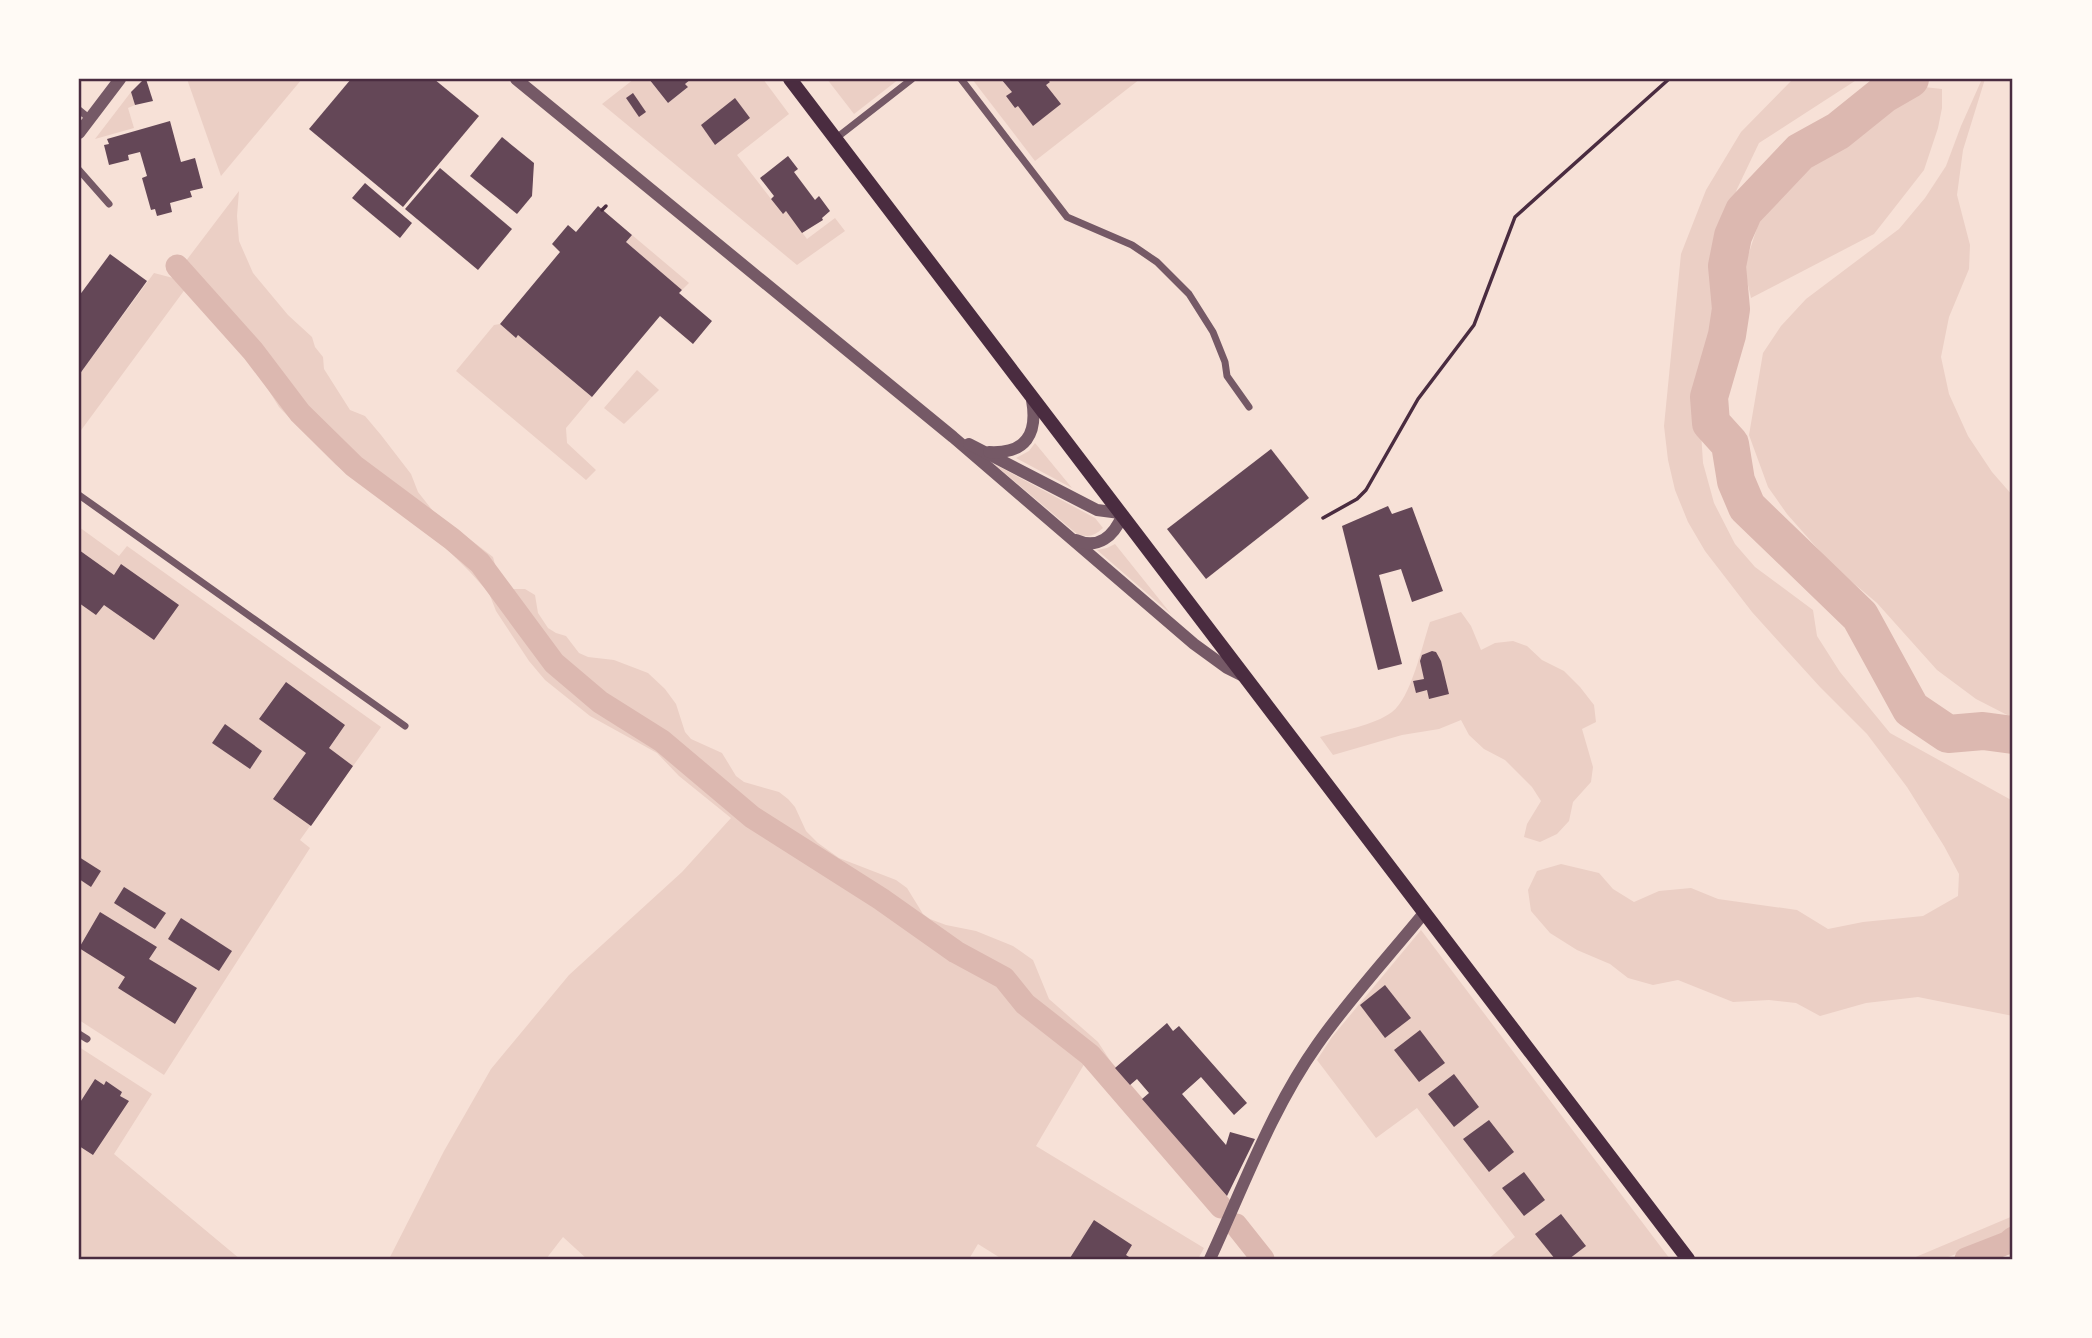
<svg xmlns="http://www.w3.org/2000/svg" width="2092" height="1338" font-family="'Alegreya Sans',sans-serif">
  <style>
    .green { fill: #ebcfc5 }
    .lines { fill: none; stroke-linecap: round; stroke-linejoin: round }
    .canal { stroke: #dcb8b0; stroke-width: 23 }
    .river { stroke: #dcb8b0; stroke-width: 38 }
    .building { fill: #644757 }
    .path { stroke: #4a2c40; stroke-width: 3.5 }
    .minor { stroke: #755966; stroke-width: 7 }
    .tertiary { stroke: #755966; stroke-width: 12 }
    .secondary { stroke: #4a2c40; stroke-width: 14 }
    .neatline { fill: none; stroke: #4a2c40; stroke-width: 2.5 }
  </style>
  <rect width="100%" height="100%" fill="#f7e1d7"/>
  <g class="green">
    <path d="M187 79H302L221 176Z"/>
    <path d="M634 79H649L668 103 687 88 685 84 691 79H763L789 114 737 155 782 213 786 211 807 239 835 218 845 231 797 265 602 104Z"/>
    <path d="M827 79H899L854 114Z"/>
    <path d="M972 79H1140L1035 161Z"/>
    <path d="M1793 79H1858L1759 143 1737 189 1719 240 1722 303 1702 381 1701 432 1703 463 1714 503 1735 544 1755 567 1813 610 1817 636 1840 672 1890 733 2013 801V1016L1918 997 1866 1003 1820 1016 1796 1003 1769 1000 1733 1002 1678 980 1653 985 1628 978 1610 964 1577 950 1550 933 1531 911 1528 890 1537 871 1561 864 1599 873 1613 889 1634 902 1659 891 1691 888 1718 899 1797 910 1828 929 1863 922 1923 916 1958 896 1959 874 1944 846 1907 787 1867 734 1820 687 1752 612 1705 551 1688 522 1675 490 1668 460 1664 426 1681 254 1706 190 1741 132Z"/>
    <path d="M1982 79H1985L1963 150 1957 195 1970 245 1969 269 1949 317 1941 357 1949 394 1968 436 1992 472 2013 496V718L1976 699 1937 670 1877 603 1832 565 1787 514 1768 487 1749 435 1763 353 1781 326 1806 299 1899 229 1925 198 1946 166 1961 126Z"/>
    <path d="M1915 86 1942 89V108L1938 128 1924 170 1874 234 1751 298 1744 268 1757 228 1777 185 1806 156 1841 137 1885 100Z"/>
    <path d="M131 92 135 105 128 108 134 128 95 139Z"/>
    <path d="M239 191 237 216 239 241 253 273 288 315 312 337 315 347 323 357 324 369 350 410 365 416 381 435 411 474 418 492 433 511 493 557 498 576 510 589H525L535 595 538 613 548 628 556 633 566 636 579 653 588 657 614 660 648 673 665 689 676 704 685 732 691 739 722 753 736 776 744 782 779 792 788 799 795 807 806 831 818 843 839 858 896 880 907 888 923 914 930 919 946 925 976 931 1013 946 1033 960 1049 999 1098 1042 1115 1068 1227 1196 1219 1214 1086 1061 1036 1146 1204 1248 1198 1259H1002L978 1244 969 1259H587L563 1237 546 1259H389L444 1151 491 1069 569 975 682 872 731 818 679 776 657 753 590 716 545 680 529 661 496 611 489 593 470 572 448 550 336 465 317 446 279 407 251 362 216 326 186 288 79 433V375L154 273 173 278Z"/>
    <path d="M632 235 689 283 682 290 626 242Z"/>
    <path d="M500 324 516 337 518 335 592 397 566 428 567 443 596 470 586 480 456 371 494 325Z"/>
    <path d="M637 370 659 390 624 424 604 408Z"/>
    <path d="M1035 443 1072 488 1016 458 1029 451Z"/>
    <path d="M994 464 1095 518 1103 528C1094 536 1089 538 1077 534Z"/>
    <path d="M79 527 119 556 127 546 381 727 300 840 310 848 164 1075 79 1020Z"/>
    <path d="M1115 544 1171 614 1097 550 1107 548Z"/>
    <path d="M1461 612 1471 626 1481 650 1495 643 1513 641 1527 646 1542 660 1564 671 1580 687 1594 705 1596 722 1582 729 1593 767 1591 782 1573 802 1569 821 1557 834 1540 842 1524 837 1527 824 1541 801 1532 787 1505 760 1484 749 1469 735 1461 720 1439 729 1402 735 1333 755 1320 737C1342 730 1373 726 1392 712 1411 698 1422 646 1430 622Z"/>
    <path d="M1421 930 1670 1259H1488L1515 1237 1417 1108 1376 1138 1317 1060 1332 1037Z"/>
    <path d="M79 1047 152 1094 114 1154 240 1259H79Z"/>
    <path d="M2013 1216V1229L1993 1240 1943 1259H1911Z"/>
    <path d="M1243 1217 1276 1259H1253L1235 1235Z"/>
  </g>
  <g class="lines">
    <g class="canal">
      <path d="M177 266 253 351 300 413 354 466 452 539 480 563 554 663 600 702 662 741 752 817 881 899 956 952 1004 978 1025 1004 1090 1055 1221 1207"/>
      <path d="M1236 1225 1263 1259"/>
      <path d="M1966 1259 2007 1243 2013 1238"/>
    </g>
    <path class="river" d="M1910 79 1884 94 1838 131 1800 152 1744 211 1733 236 1727 266 1731 309 1727 335 1709 397 1711 423 1730 444 1736 481 1747 507 1860 616 1911 709 1948 734 1983 731 2013 735"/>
  </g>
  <g class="building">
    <path d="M144 79H146L153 101 135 105 131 92Z"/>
    <path d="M351 79H434L479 116 403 207 309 129Z"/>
    <path d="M649 79H691L685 84 688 87 668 103Z"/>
    <path d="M1001 79H1047L1050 82 1046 85 1061 104 1033 126 1018 106 1015 108 1006 96 1012 92Z"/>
    <path d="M633 93 646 112 639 117 626 98Z"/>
    <path d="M735 98 750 118 715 145 701 125Z"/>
    <path d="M170 121 181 162 195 158 203 188 190 191 192 197 170 203 172 212 157 216 155 209 151 210 142 178 147 176 140 152 128 155 129 160 109 165 104 145 109 144 107 139Z"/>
    <path d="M502 137 534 163 532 196 517 214 470 176Z"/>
    <path d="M788 156 798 169 794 172 815 200 819 196 830 211 822 218 823 220 802 233 786 211 783 214 771 199 774 196 760 178Z"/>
    <path d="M440 168 512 229 478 270 405 209Z"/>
    <path d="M365 183 412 223 400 238 352 198Z"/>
    <path d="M598 206 632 235 626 242 682 290 679 293 712 321 693 344 660 316 592 397 518 335 516 338 500 324 560 252 552 244 568 225 576 232Z"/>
    <path d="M110 254 147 281 79 375V296Z"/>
    <path d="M1271 449 1309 498 1206 579 1167 529Z"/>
    <path d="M1388 506 1392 514 1412 507 1443 591 1412 602 1401 569 1379 575 1402 664 1378 670 1342 526Z"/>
    <path d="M79 550 114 575 121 564 179 605 154 640 104 605 96 615 79 603Z"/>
    <path d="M1432 651 1436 652 1441 661 1449 694 1429 699 1427 690 1416 693 1413 681 1424 679 1420 661 1422 655Z"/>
    <path d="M286 682 345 725 329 748 353 766 311 826 273 799 306 753 259 719Z"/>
    <path d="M225 724 262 751 250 769 212 743Z"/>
    <path d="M79 857 101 871 91 887 79 879Z"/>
    <path d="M124 887 166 913 155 929 114 903Z"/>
    <path d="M100 912 157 947 149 959 197 988 175 1024 118 988 125 977 79 948Z"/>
    <path d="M181 918 232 951 219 971 168 939Z"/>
    <path d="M1385 985 1411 1018 1385 1038 1360 1005Z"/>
    <path d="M1167 1023 1173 1031 1179 1026 1247 1103 1234 1115 1201 1077 1182 1094 1226 1145 1230 1132 1255 1139 1227 1196 1142 1099 1149 1093 1137 1079 1130 1085 1115 1068Z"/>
    <path d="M1420 1030 1445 1063 1419 1082 1394 1050Z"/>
    <path d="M1454 1074 1479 1107 1454 1127 1428 1094Z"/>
    <path d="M95 1079 104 1085 106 1081 122 1092 120 1096 129 1101 93 1155 79 1146V1104Z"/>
    <path d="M1489 1120 1514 1152 1489 1172 1463 1139Z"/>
    <path d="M1524 1172 1545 1200 1524 1216 1502 1188Z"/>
    <path d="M1561 1214 1586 1246 1569 1259H1555L1535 1234Z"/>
    <path d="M1094 1220 1132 1245 1126 1255 1132 1259 1070 1258Z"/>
  </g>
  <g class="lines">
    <g class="path">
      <path d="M602 210 606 206"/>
      <path d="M1323 518 1357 499 1366 490 1418 399 1474 325 1515 217 1669 79"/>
    </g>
    <g class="minor">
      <path d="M961 79 1067 217 1132 245 1157 262 1189 294 1213 332 1225 362 1227 376 1249 407"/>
      <path d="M79 110 90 119"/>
      <path d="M835 139 912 79"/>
      <path d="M79 170 109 204"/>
      <path d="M79 495 405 726"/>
      <path d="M79 1034 87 1039"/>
    </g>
    <g class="tertiary">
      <path d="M516 79 953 437 1194 644 1227 668 1245 677"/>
      <path d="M79 133 120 79"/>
      <path d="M969 444 1097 510 1120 513"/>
      <path d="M989 452C1026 454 1038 434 1032 400"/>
      <path d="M1076 540C1098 550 1114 536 1122 516"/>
      <path d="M1210 1259C1243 1188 1271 1110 1317 1045 1349 999 1389 956 1424 913"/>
    </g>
    <path class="secondary" d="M790 79 1688 1259"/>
  </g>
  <rect width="2092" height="1338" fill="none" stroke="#fffaf5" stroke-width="161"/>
  <rect x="80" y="80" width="1931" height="1178" class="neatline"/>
</svg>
